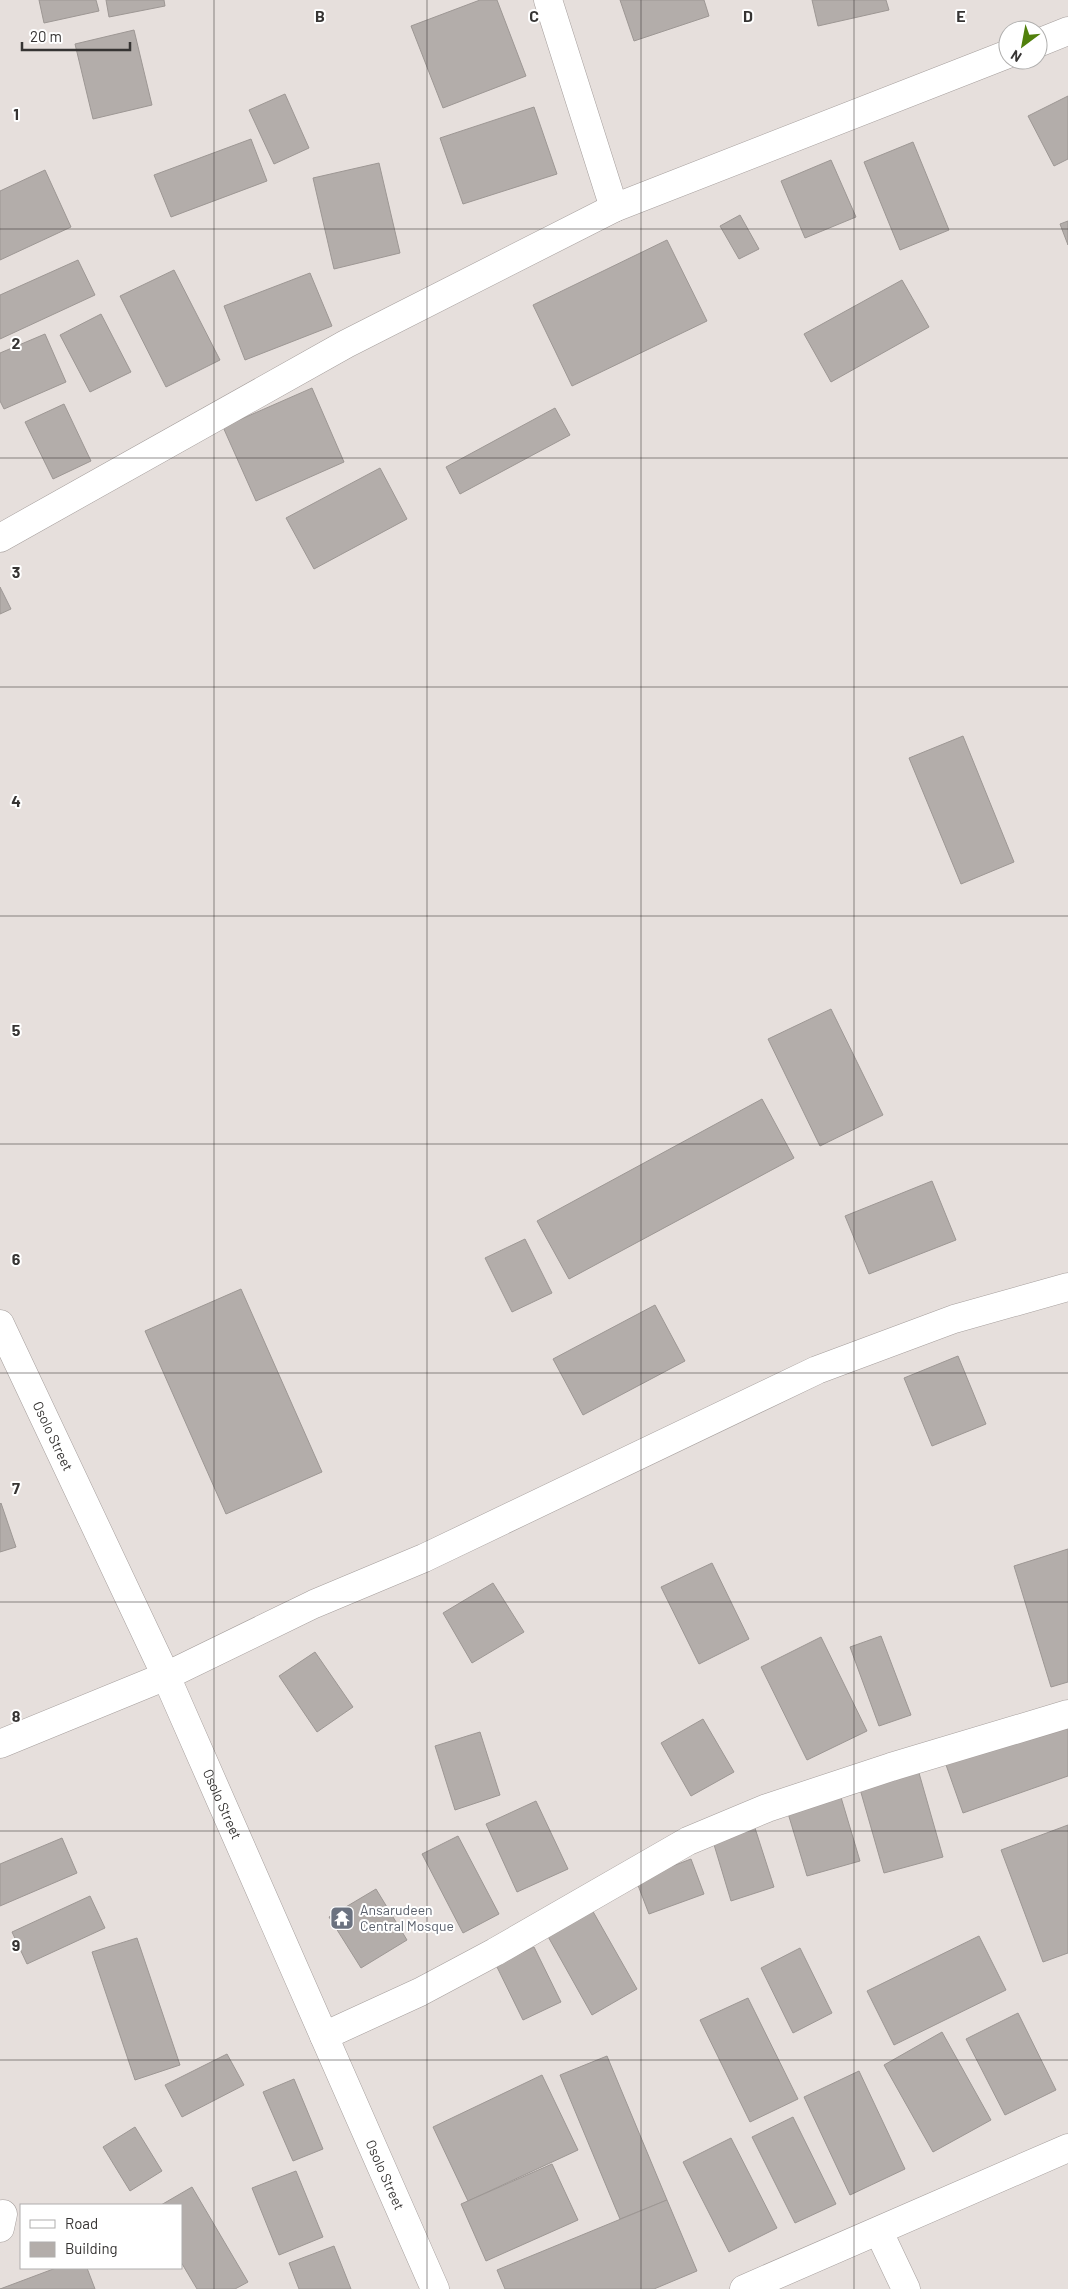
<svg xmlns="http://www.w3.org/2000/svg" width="1068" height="2289" font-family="Barlow,sans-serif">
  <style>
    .building { fill: #b3adaa; stroke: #9d9794 }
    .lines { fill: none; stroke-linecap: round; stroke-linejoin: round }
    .minor-casing { stroke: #a59e9c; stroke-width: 29 }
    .minor { stroke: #fff; stroke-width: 28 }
    .grid { fill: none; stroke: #363433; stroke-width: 1; stroke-opacity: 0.55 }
    .labels { text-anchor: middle; stroke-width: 4; stroke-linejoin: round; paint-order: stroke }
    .street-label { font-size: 14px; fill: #363433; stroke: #fff }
    .worship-label { font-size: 14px; fill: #5b616d; stroke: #fff; text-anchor: start }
    .grid-label { font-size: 16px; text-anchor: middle; font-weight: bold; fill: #363433; stroke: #fff; stroke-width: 4; stroke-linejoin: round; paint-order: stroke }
  </style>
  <rect width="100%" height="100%" fill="#e6dfdc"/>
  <g class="building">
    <path d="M39 0H96L99 11 44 23Z"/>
    <path d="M106 0H164L165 6 109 17Z"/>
    <path d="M480 0H497L526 76 443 108 411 26Z"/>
    <path d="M620 0H704L709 16 634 41Z"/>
    <path d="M812 0H886L889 10 818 26Z"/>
    <path d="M134 30 152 105 93 119 75 44Z"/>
    <path d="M285 94 309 148 274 164 249 110Z"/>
    <path d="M1068 96V159L1054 166 1028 116Z"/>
    <path d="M534 107 557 174 463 204 440 138Z"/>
    <path d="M251 139 267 181 171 217 154 175Z"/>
    <path d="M913 142 949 230 900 250 864 162Z"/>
    <path d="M831 160 856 217 805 238 781 181Z"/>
    <path d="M379 163 400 253 334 269 313 178Z"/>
    <path d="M45 170 71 227 0 260V191Z"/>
    <path d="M740 215 759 249 739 259 720 226Z"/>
    <path d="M1068 221V245L1060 224Z"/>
    <path d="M667 240 707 321 572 386 533 305Z"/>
    <path d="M78 260 95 295 0 339V295Z"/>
    <path d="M174 270 220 360 166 387 120 296Z"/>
    <path d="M310 273 332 326 245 360 224 306Z"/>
    <path d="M902 280 929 327 831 382 804 334Z"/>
    <path d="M101 314 131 372 90 392 60 335Z"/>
    <path d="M45 334 66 382 4 409 0 401V353Z"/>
    <path d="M312 388 344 462 256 501 223 427Z"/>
    <path d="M64 404 91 461 53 479 25 422Z"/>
    <path d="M555 408 570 435 460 494 446 467Z"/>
    <path d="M380 468 407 519 314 569 286 518Z"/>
    <path d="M0 587 11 609 0 614Z"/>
    <path d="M963 736 1014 862 961 884 909 758Z"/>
    <path d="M831 1009 883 1115 820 1146 768 1039Z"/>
    <path d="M762 1099 794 1158 569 1279 537 1221Z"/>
    <path d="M932 1181 956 1240 869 1274 845 1216Z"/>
    <path d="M525 1239 552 1293 512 1312 485 1258Z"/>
    <path d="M241 1289 322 1472 226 1514 145 1331Z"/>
    <path d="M655 1305 685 1361 583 1415 553 1359Z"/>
    <path d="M958 1356 986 1424 932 1446 904 1378Z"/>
    <path d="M1 1503 16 1547 0 1552V1504Z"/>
    <path d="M1068 1549V1682L1051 1687 1014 1566Z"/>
    <path d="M712 1563 749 1639 699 1664 661 1587Z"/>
    <path d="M493 1583 524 1632 472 1663 443 1613Z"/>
    <path d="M881 1636 911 1715 879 1726 850 1647Z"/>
    <path d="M821 1637 867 1731 807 1760 761 1667Z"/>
    <path d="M315 1652 353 1707 317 1732 279 1676Z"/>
    <path d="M703 1719 734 1772 691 1796 661 1743Z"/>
    <path d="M1068 1719V1776L963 1813 945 1762Z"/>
    <path d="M480 1732 500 1795 455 1810 435 1746Z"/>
    <path d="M917 1766 943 1857 884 1873 858 1782Z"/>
    <path d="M840 1794 860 1861 807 1876 787 1810Z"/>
    <path d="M536 1801 568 1869 517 1892 486 1824Z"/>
    <path d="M754 1825 774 1887 731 1901 712 1838Z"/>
    <path d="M1068 1825V1953L1043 1962 1001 1850Z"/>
    <path d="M458 1836 499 1914 463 1933 422 1854Z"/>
    <path d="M62 1838 77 1873 0 1906V1864Z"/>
    <path d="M691 1859 704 1894 649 1914 636 1880Z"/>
    <path d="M376 1889 407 1940 361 1968 329 1917Z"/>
    <path d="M90 1896 105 1928 27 1964 12 1932Z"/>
    <path d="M591 1908 637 1989 592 2015 546 1933Z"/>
    <path d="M979 1936 1006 1990 894 2045 867 1991Z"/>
    <path d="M137 1938 180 2065 135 2080 92 1952Z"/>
    <path d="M534 1947 561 2002 523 2020 496 1965Z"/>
    <path d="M800 1948 832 2013 793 2033 761 1968Z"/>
    <path d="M748 1998 798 2099 750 2122 700 2020Z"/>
    <path d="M1018 2013 1056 2090 1005 2115 966 2039Z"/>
    <path d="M942 2032 991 2120 933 2152 884 2065Z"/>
    <path d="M227 2054 244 2085 182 2117 165 2085Z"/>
    <path d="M607 2056 667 2200 620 2219 560 2075Z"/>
    <path d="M859 2071 905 2169 850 2195 804 2097Z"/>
    <path d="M542 2075 578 2150 468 2201 433 2127Z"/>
    <path d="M294 2079 323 2149 293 2161 263 2092Z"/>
    <path d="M793 2117 836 2204 795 2223 752 2137Z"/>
    <path d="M135 2127 162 2171 130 2191 103 2147Z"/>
    <path d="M731 2138 777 2228 729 2252 683 2162Z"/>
    <path d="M552 2164 578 2220 486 2261 461 2204Z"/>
    <path d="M296 2171 323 2237 279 2255 252 2188Z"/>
    <path d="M192 2187 248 2282 235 2289H197L181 2262V2205H161Z"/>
    <path d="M667 2200 697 2271 654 2289H505L497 2270Z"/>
    <path d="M334 2246 351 2289H299L289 2263Z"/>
    <path d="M56 2268H87L95 2289H0Z"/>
  </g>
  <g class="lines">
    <g class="minor-casing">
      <g id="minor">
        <path d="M548 0 614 208"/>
        <path d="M1038 43 1068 31"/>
        <path d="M0 538 346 344 614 208 1008 54"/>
        <path id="s1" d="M0 1324 166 1676 435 2289"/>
        <path d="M0 1744 166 1676 314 1604 424 1558 817 1370 954 1319 1068 1287"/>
        <path d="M324 2036 420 1992 495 1952 688 1841 767 1808 891 1767 1068 1714"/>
        <path d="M0 2228 3 2214"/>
        <path d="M879 2232 906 2289"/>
        <path d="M744 2289 1068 2148"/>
      </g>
    </g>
    <use href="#minor" class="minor"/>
  </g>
  <path class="grid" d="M214 0V2289M427 0V2289M641 0V2289M854 0V2289M0 229H1068M0 458H1068M0 687H1068M0 916H1068M0 1144H1068M0 1373H1068M0 1602H1068M0 1831H1068M0 2060H1068"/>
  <defs>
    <g id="temple-square" transform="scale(1.25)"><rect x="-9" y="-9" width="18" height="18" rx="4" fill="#6b7280" stroke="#fff"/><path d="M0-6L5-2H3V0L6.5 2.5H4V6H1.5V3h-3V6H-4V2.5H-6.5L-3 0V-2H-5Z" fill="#fff"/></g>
  </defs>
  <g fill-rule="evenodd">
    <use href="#temple-square" x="342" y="1918"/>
  </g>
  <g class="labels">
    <g class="street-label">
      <text dy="5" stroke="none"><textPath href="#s1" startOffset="124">Osolo Street</textPath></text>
      <text dy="5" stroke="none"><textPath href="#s1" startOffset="529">Osolo Street</textPath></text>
      <text dy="5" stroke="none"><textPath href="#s1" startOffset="934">Osolo Street</textPath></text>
    </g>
    <g class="worship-label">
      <text x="360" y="1915">Ansarudeen<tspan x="360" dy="16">Central Mosque</tspan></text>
    </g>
  </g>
  <g class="grid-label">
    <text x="320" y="22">B</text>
    <text x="534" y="22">C</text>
    <text x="748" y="22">D</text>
    <text x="961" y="22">E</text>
    <text x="16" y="120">1</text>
    <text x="16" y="349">2</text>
    <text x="16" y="578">3</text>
    <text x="16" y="807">4</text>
    <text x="16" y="1036">5</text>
    <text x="16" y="1265">6</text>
    <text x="16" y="1494">7</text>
    <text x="16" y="1722">8</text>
    <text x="16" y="1951">9</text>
  </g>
  <rect x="20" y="2204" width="162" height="65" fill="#ffffff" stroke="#afaead"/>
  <rect x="30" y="2220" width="25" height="8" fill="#ffffff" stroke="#afaead"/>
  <text x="65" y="2229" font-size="15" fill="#363433">Road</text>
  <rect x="30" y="2242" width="25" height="15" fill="#b3adaa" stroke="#afaead"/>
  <text x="65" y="2254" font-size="15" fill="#363433">Building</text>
  <g transform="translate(1023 45) rotate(212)"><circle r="24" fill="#ffffff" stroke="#afaead"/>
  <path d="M0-4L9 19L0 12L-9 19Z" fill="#51800c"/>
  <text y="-8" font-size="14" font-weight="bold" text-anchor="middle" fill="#363433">N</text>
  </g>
  <path d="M22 42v8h108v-8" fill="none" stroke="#363433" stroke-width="2.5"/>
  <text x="30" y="42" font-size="15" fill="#363433" stroke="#ffffff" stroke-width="4" paint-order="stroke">20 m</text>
</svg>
